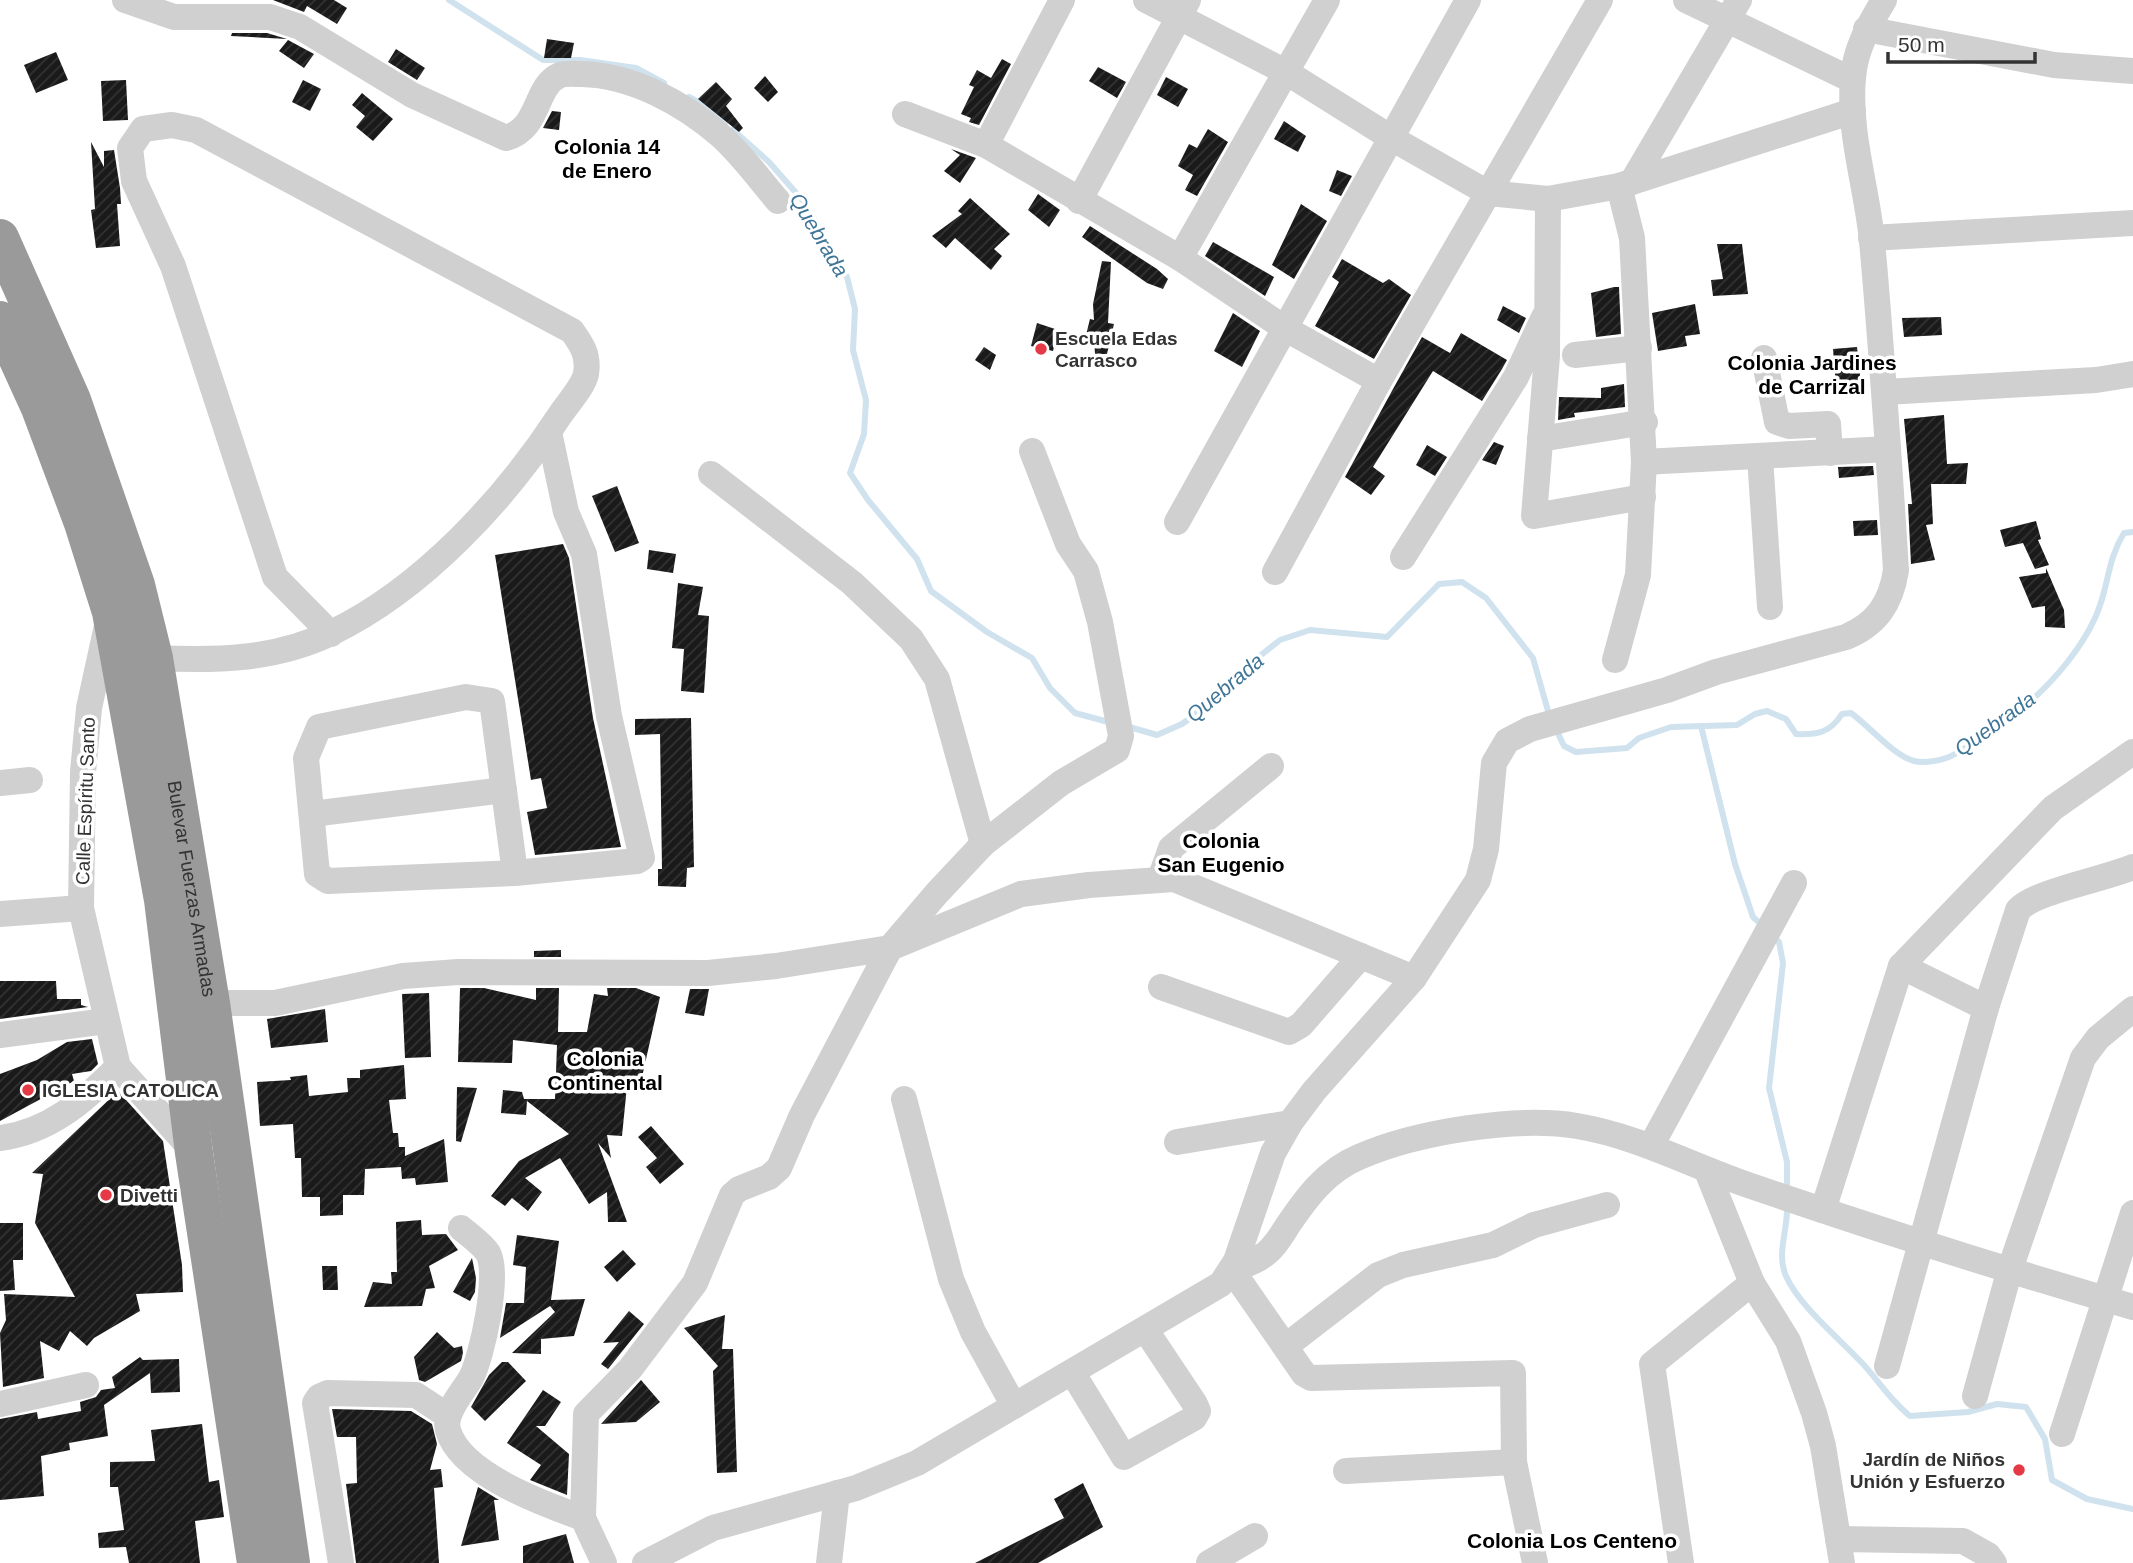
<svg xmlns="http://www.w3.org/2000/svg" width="2133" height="1563" font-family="Arial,sans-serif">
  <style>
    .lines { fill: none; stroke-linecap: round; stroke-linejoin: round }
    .stream { stroke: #cfe2ee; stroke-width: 6 }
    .building { fill: url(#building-hatch) }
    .minor { stroke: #d0d0d0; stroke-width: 26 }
    .highway { stroke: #9a9a9a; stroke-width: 38 }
    .poi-dot { fill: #e63946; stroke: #fff; stroke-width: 2.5 }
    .labels { text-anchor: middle; stroke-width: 7; stroke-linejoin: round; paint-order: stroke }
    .poi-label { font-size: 19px; font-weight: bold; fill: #333; stroke: #fff; text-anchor: start }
    .street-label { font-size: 19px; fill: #333; stroke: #fff }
    .neighbourhood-label { font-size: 21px; font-weight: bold; fill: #000; stroke: #fff }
    .water-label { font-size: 21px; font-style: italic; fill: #3f7597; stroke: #fff }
  </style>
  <defs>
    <pattern id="building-hatch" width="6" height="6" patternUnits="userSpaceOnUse" patternTransform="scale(1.75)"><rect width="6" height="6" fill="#1a1a1a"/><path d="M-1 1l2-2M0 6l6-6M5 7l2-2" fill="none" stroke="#333"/></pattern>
  </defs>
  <rect width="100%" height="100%" fill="#fff"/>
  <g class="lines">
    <g class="stream">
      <path d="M449 0 543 60H580L636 68 664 83"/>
      <path d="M689 97 708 107 725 123"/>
      <path d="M733 130 769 162 805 203 847 277 855 309 853 350 866 400 864 434 850 473 868 500 917 559 931 591 987 632 1032 658 1050 688 1075 713 1112 723"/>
      <path d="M1126 726 1157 735 1182 724 1226 692 1261 655 1280 640 1310 630 1387 637 1439 584 1462 582 1486 598 1533 658 1550 718"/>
      <path d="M1701 726 1735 864 1753 917 1763 926"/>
      <path d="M1555 727 1564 746 1576 752 1627 748 1639 738 1671 727 1737 725 1755 714 1767 711 1786 719 1796 734C1817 735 1830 733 1842 714L1851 713C1869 726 1894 756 1914 761 1925 764 1945 760 1955 754 1973 744 2019 712 2034 698 2057 677 2082 647 2095 618 2109 589 2106 562 2124 533L2133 532"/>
      <path d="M1773 936 1779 942 1783 963 1769 1088 1787 1162V1193"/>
      <path d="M1787 1207C1788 1230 1776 1254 1786 1276 1799 1306 1841 1340 1864 1365 1880 1383 1891 1401 1910 1416L1968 1412 1997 1404 2026 1407 2045 1439 2052 1480 2087 1499 2133 1509"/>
    </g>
  </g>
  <g class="building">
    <path d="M273 0H334L347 8 337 24 307 6 304 12Z"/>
    <path d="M232 33H267L287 39 231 36Z"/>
    <path d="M547 39 574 43 571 58H544Z"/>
    <path d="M288 40 314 54 304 68 279 51Z"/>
    <path d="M396 49 425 68 417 80 388 62Z"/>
    <path d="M56 52 68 80 36 93 24 65Z"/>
    <path d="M1002 59 1011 64 979 125 969 122 971 118 961 114 974 87 969 85 977 70 991 78Z"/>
    <path d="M1098 67 1126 82 1117 98 1089 81Z"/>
    <path d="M765 76 778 92 768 102 754 88Z"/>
    <path d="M1166 77 1188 89 1178 107 1157 95Z"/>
    <path d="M126 80 128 120 103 121 101 81Z"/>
    <path d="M303 80 321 89 310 111 292 102Z"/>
    <path d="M716 82 732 99 726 106 743 128 739 132 698 99Z"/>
    <path d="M362 93 393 119 373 141 356 127 365 116 352 105Z"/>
    <path d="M552 111 561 112 559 130 543 128Z"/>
    <path d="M1284 121 1306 136 1298 152 1274 139Z"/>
    <path d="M1208 129 1228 142 1197 196 1185 190 1193 175 1178 166 1189 144 1197 148Z"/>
    <path d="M91 142 104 167V151L114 150 120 188 121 204H117L120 246 96 248 91 210 95 209Z"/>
    <path d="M951 149 976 158 960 183 944 171 960 155Z"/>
    <path d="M1337 170 1352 176 1341 196 1329 191Z"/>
    <path d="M1038 194 1060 210 1049 227 1028 210Z"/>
    <path d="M970 198 1010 234 994 249 1002 256 991 270 955 238 946 248 932 236 962 214 958 211Z"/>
    <path d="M1301 204 1327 221 1294 279 1272 265Z"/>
    <path d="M1090 226 1157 269 1168 279 1163 289 1147 283 1082 237Z"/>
    <path d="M1213 242 1274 277 1265 296 1205 256Z"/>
    <path d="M1717 244H1742L1748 294 1713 296 1711 280 1723 279Z"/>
    <path d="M1342 259 1383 283 1389 279 1411 295 1374 359 1315 326 1339 282 1332 277Z"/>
    <path d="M1102 261 1111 262 1108 323 1114 324 1107 354H1095L1094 338 1086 335 1090 319 1094 320 1093 304Z"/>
    <path d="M1614 287H1619L1621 334 1596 337 1591 293Z"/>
    <path d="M1695 304 1700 334 1685 336 1687 346 1658 351 1652 313Z"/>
    <path d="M1503 306 1526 318 1519 333 1497 320Z"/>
    <path d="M1233 313 1260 331 1242 367 1214 351Z"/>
    <path d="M1941 317 1942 335 1904 337 1902 318Z"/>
    <path d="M1037 323 1058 330 1053 351 1031 346Z"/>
    <path d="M1461 333 1507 360 1502 369 1482 401 1433 371 1373 467 1385 476 1371 495 1345 477 1393 389 1422 337 1450 353Z"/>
    <path d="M984 347 996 355 990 370 975 360Z"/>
    <path d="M1857 347 1861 384 1836 386 1833 349Z"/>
    <path d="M1624 384 1625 407 1574 413 1575 417 1558 420 1559 397 1601 398V388Z"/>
    <path d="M1944 415 1947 464 1968 463 1966 484H1931L1933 524 1926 525 1935 560 1911 564 1908 504H1912L1904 419Z"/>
    <path d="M1494 442 1504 446 1496 465 1482 460Z"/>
    <path d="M1427 445 1447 457 1435 476 1416 465Z"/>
    <path d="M1873 466 1874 475 1839 478 1838 467Z"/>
    <path d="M617 486 639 543 615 552 592 496Z"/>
    <path d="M1877 520 1878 535 1854 536 1853 521Z"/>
    <path d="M2036 521 2041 539 2038 540 2049 565 2035 569 2023 543 2005 547 2000 530Z"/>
    <path d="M563 544 569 558 593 718 621 847 535 855 527 812 547 808 541 778 531 780 495 555Z"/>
    <path d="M649 550 676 554 673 573 647 569Z"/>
    <path d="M2046 568 2064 610 2065 628 2045 627V606L2032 608 2019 577 2046 573Z"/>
    <path d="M678 583 703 587 698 615 709 616 704 693 681 691 684 649 672 648Z"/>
    <path d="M691 718 694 867 687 868 686 887 658 886V869H662L660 734 635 735V719Z"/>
    <path d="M561 950V957H534V951Z"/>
    <path d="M0 981H56L57 999H81V1005L88 1007 0 1019Z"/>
    <path d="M460 988H484L536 1000V988H559L558 1032H587L594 994 608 996 607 988H636L660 997 640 1086H627L622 1136 607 1135 611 1158 598 1143 627 1222H608L607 1192 589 1204 560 1158 525 1178 542 1192 528 1211 512 1198 505 1206 491 1196 519 1161 569 1134 527 1101 526 1115 501 1113 503 1090 522 1092 524 1099H555L557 1045 513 1040 512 1063 458 1062Z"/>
    <path d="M690 989H709L704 1016 685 1013Z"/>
    <path d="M429 993 431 1057 405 1058 402 994Z"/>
    <path d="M325 1009 328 1042 271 1048 267 1019Z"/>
    <path d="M92 1039 98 1064 91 1071 72 1074 74 1081 0 1121V1074L37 1060 67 1042Z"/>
    <path d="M404 1065 406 1099 389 1100 393 1133H398L399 1147H405V1156L444 1139 448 1182 416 1185 415 1178 402 1179 401 1167 365 1169 364 1195H343V1215L320 1216V1197H302L301 1158H295L293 1124 260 1126 257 1082 291 1080 290 1077 307 1075 309 1096 348 1092 347 1078H360V1070Z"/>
    <path d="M457 1087 477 1088 461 1142 456 1141Z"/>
    <path d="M118 1091 163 1141 182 1265 183 1292 136 1294 140 1311 94 1338 87 1346 70 1331 59 1351 40 1341 44 1378 3 1387 0 1333 6 1320 4 1294 75 1297 35 1223 43 1174 32 1173Z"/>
    <path d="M651 1126 684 1164 660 1184 646 1167 657 1158 638 1137Z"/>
    <path d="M421 1220 422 1235 446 1234 458 1250 429 1266 435 1288 426 1289 422 1306 364 1307 373 1282 392 1284 391 1272H397L396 1222Z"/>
    <path d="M0 1223H23V1260H13L15 1290 0 1291Z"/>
    <path d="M517 1235 559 1241 551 1300 585 1299 574 1336 541 1339V1354L512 1353 555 1312 550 1306 500 1338 506 1303H524L526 1267 513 1265Z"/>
    <path d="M623 1250 636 1264 617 1282 604 1267Z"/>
    <path d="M472 1258 476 1278 475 1292 470 1301 453 1292Z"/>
    <path d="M322 1266H337L338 1290H323Z"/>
    <path d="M629 1311 644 1324 608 1369 601 1364 619 1342 603 1343Z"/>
    <path d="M725 1315 722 1349H733L737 1472 717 1473 713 1371 718 1366 684 1328Z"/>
    <path d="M437 1332 454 1348 462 1346 463 1353 461 1361 425 1382 419 1380 414 1357Z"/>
    <path d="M140 1357 143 1360 179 1359 180 1392 151 1393 150 1373 104 1405 108 1436 69 1443 70 1450 41 1456 44 1496 0 1500V1419L37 1412 38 1419 81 1411 80 1402 96 1397 101 1390 115 1388 112 1377Z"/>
    <path d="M502 1362H508L526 1381 485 1421 471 1407 489 1375Z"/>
    <path d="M641 1380 660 1402 636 1422 601 1424Z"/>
    <path d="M543 1390 561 1402 545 1426H536L569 1454 567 1495 530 1480 541 1465 507 1443Z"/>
    <path d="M332 1409 411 1411 432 1424 437 1444 430 1470 441 1469 443 1487 434 1488 439 1563H356L346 1484 357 1483 356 1437H337Z"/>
    <path d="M202 1424 209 1482 219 1480 224 1517 195 1521 200 1563H129L126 1547 99 1548 98 1533 124 1530 118 1487H110V1462L155 1461 151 1430Z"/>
    <path d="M1083 1483 1103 1527 1038 1563H975L1064 1518 1054 1499Z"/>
    <path d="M478 1487 499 1500H494L499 1540 461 1546Z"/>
    <path d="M566 1534 574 1563H523V1546Z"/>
  </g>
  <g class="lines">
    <g class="minor">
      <path d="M125 0 174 17H270L300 27 412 95 506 138C541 128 534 86 560 75 566 73 575 74 581 74 632 75 683 103 721 136 742 155 760 180 778 201"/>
      <path d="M1146 0 1286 72 1393 139 1488 193 1548 199 1619 186 1853 111"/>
      <path d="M1686 0 1852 80"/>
      <path d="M1866 29 2054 65 2133 71"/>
      <path d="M905 114 986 145 1180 258 1286 329 1379 381"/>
      <path d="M986 145 1062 0"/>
      <path d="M1632 182 1739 0"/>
      <path d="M1548 199 1547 356 1534 516 1643 497"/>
      <path d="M1079 201 1188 0"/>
      <path d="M1871 238 2133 223"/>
      <path d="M1180 258 1327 0"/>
      <path d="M1575 355 1639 348"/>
      <path d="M1764 358 1777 422 1789 426 1828 424 1830 453"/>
      <path d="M1885 392 2096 380 2133 374"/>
      <path d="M1540 439 1645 422"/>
      <path d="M1760 457 1770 607"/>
      <path d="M1644 462 1888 449"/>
      <path d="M711 474 852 583 911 639 937 679 983 844"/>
      <path d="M1177 522 1468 0"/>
      <path d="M1403 557 1516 377 1544 317"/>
      <path d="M1275 572 1379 381 1600 0"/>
      <path d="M108 621 89 708 83 772 81 908 118 1067 194 1152"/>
      <path d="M154 658C215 661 275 660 331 633 423 589 506 498 560 415 568 403 583 387 586 374 589 355 582 345 572 331L196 130 172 125 143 129 130 148 134 181 173 266 275 577 331 634"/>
      <path d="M1615 660 1638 575 1644 462 1632 238 1619 186"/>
      <path d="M0 783 30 780"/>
      <path d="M312 814 504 790"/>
      <path d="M515 873 492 701 466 697 319 727 306 758 317 874 328 881 515 873 637 861 642 858 609 716 584 554 566 512 549 432"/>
      <path d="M1160 879 1171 848 1271 766"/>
      <path d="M0 914 81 908"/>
      <path d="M1901 966 1986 1008"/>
      <path d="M1161 987 1289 1032 1301 1025 1361 956"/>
      <path d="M211 1003H275L403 976 458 972 708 973 776 966 890 948 1021 894 1089 885 1174 879 1414 978"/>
      <path d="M0 1035 106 1021"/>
      <path d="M904 1099 951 1279 973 1332 1014 1406"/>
      <path d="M0 1138C49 1132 84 1101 118 1067"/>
      <path d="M1177 1142 1290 1123"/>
      <path d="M1651 1146 1794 883"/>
      <path d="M1707 1171 1752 1283 1788 1341 1814 1413 1823 1446 1842 1563"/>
      <path d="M1823 1210 1901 966 2053 808 2133 752"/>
      <path d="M461 1228C469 1235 482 1244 488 1253 500 1274 482 1357 471 1378 463 1392 443 1413 448 1430 460 1474 544 1504 583 1518"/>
      <path d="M1232 1270C1241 1266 1253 1263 1261 1257 1273 1250 1281 1236 1288 1225 1307 1197 1326 1171 1359 1157 1416 1132 1516 1116 1577 1126 1638 1136 1692 1166 1751 1186 1877 1229 2005 1270 2133 1307"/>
      <path d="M1232 1270 1304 1374 1311 1378 1513 1373 1514 1462 1535 1563"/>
      <path d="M1286 1346 1378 1275 1403 1265 1493 1245 1534 1225 1607 1205"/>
      <path d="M1887 1366 1986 1008 2018 910C2035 891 2106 879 2133 867"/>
      <path d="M1072 1372 1124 1457 1194 1418 1198 1411 1195 1404 1145 1329"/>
      <path d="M1975 1396 2010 1269 2083 1058 2098 1038 2133 1009"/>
      <path d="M0 1404 86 1385"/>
      <path d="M2062 1434 2133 1213"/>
      <path d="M1346 1471 1514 1462"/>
      <path d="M1838 1539 1963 1541 1988 1555 1994 1563"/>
      <path d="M341 1563 315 1403 319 1397 328 1393 416 1395 448 1416"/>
      <path d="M604 1563 583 1518 586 1414 630 1369 695 1283 732 1195 739 1189 769 1177 779 1168 802 1115 890 948 937 893 983 844 1061 783 1117 750 1121 736 1100 622 1086 571 1068 544 1032 451"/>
      <path d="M645 1563 713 1528 856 1488 917 1463 1221 1284 1236 1261 1273 1153 1290 1123 1314 1091 1414 978 1478 880 1486 849 1494 763 1507 741 1530 729 1667 690 1716 672 1846 637C1877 624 1891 603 1896 570 1889 460 1882 351 1872 241 1867 188 1848 132 1853 78 1855 49 1869 25 1884 0"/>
      <path d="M829 1563 837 1493"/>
      <path d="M1209 1563 1255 1536"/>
      <path d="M1681 1563 1652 1364 1752 1283"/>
    </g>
    <g class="highway">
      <path id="s1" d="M0 238 72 400 136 585 154 658 211 1003 291 1563"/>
      <path d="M0 320 40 408 83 523 111 612 163 900 194 1153 256 1563"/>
    </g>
  </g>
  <g class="poi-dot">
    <circle cx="1041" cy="349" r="7"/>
    <circle cx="28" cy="1090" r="7"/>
    <circle cx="106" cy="1195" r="7"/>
    <circle cx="2019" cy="1470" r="7"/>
  </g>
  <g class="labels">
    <g class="poi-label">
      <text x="1055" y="345">Escuela Edas<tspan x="1055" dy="22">Carrasco</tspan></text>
      <text x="42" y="1097">IGLESIA CATOLICA</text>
      <text x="120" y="1202">Divetti</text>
      <text x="2005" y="1466" text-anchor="end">Jardín de Niños<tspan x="2005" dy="22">Unión y Esfuerzo</tspan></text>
    </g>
    <g class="street-label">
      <text transform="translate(85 801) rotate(-88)" y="7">Calle Espíritu Santo</text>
      <text dy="7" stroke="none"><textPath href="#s1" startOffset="682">Bulevar Fuerzas Armadas</textPath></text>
    </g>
    <g class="neighbourhood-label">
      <text x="607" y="154">Colonia 14<tspan x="607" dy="24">de Enero</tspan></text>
      <text x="1812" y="370">Colonia Jardines<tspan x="1812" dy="24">de Carrizal</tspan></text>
      <text x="1221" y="848">Colonia<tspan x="1221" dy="24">San Eugenio</tspan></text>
      <text x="605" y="1066">Colonia<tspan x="605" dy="24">Continental</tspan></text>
      <text x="1572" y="1548">Colonia Los Centeno</text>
    </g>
    <g class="water-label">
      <text transform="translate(819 235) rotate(59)" y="7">Quebrada</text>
      <text transform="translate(1225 688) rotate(-40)" y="7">Quebrada</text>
      <text transform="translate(1995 724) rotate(-36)" y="7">Quebrada</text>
    </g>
  </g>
  <path d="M1888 52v10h147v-10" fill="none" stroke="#333333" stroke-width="3.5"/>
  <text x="1898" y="52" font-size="21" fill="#333333" stroke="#ffffff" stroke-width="5" paint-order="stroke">50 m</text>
</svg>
